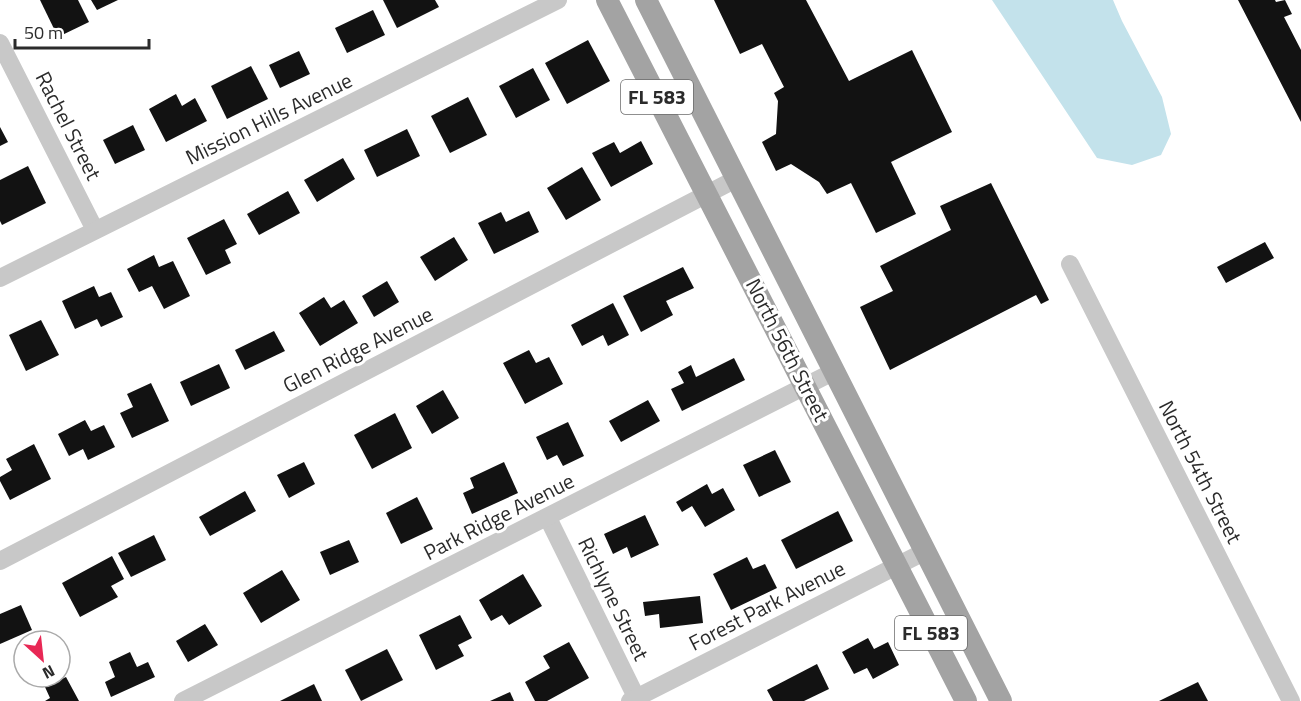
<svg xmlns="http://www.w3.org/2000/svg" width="1301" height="701" font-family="'Titillium Web',sans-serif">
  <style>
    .water { fill: #c3e2eb }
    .building { fill: #121212 }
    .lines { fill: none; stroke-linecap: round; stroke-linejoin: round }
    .minor { stroke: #c8c8c8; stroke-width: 18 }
    .major { stroke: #a3a3a3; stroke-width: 22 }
    .labels { text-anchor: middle; stroke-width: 6; stroke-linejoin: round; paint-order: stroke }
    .shield { fill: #fff; stroke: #6b6b6b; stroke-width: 1.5 }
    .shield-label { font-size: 20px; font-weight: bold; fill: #2b2b2b }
    .street-label { font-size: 21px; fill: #2b2b2b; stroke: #fff }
  </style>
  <rect width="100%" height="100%" fill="#fff"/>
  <path class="water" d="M992 0H1113L1122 21 1162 97 1171 134 1161 155 1132 165 1097 158Z"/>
  <g class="building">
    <path d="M40 0H78L89 22 58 37Z"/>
    <path d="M91 0H118L97 10Z"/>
    <path d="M383 0H435L439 7 397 28Z"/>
    <path d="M714 0H806L849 81 912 50 952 132 891 162 916 214 876 233 851 183 827 194 819 182 791 164 776 171 762 142 776 134 778 101 774 93 784 87 762 44 740 54Z"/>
    <path d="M1238 0H1275L1276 2 1285 0 1292 14 1284 17 1301 50V122Z"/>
    <path d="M373 10 385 35 347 53 335 28Z"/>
    <path d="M588 40 610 81 567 104 545 63Z"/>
    <path d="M299 51 310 74 280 88 269 65Z"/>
    <path d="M251 66 268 99 227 119 211 86Z"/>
    <path d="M533 68 550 100 516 118 499 86Z"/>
    <path d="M176 94 182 106 195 98 207 121 166 142 149 109Z"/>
    <path d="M468 97 487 135 450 153 431 116Z"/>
    <path d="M133 125 145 150 115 164 103 140Z"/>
    <path d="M0 127 8 142 0 146Z"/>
    <path d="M407 129 420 156 377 177 364 150Z"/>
    <path d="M641 141 653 164 611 187 592 153 614 142 620 153Z"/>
    <path d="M343 158 355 179 317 202 304 180Z"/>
    <path d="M28 166 46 203 2 225 0 221V180Z"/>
    <path d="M582 167 601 200 566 220 547 188Z"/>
    <path d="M991 183 1049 300 1041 304 1036 295 890 370 860 307 893 291 880 266 951 230 940 206Z"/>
    <path d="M288 191 300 213 259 235 247 214Z"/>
    <path d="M529 211 539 232 494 254 478 223 501 212 506 222Z"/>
    <path d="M224 219 237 244 225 250 231 263 206 275 187 238Z"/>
    <path d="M454 237 468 260 435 281 420 257Z"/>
    <path d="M1265 242 1274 258 1226 283 1217 267Z"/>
    <path d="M154 255 159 267 173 261 190 296 164 309 152 286 139 292 127 269Z"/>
    <path d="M683 267 694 288 666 301 673 315 641 332 623 296Z"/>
    <path d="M387 281 399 302 374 317 362 296Z"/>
    <path d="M94 286 99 297 111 292 123 317 101 327 97 319 75 329 62 301Z"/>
    <path d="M324 297 331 308 344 300 358 323 320 346 299 313Z"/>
    <path d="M613 303 629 335 608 346 603 335 582 346 571 325Z"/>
    <path d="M41 320 59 355 26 371 9 335Z"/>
    <path d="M274 331 285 351 245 370 235 350Z"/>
    <path d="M529 350 536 363 549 357 563 384 525 404 503 363Z"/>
    <path d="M734 358 745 380 682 411 671 389 684 383 678 372 691 365 696 377Z"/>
    <path d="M219 364 230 388 191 406 180 382Z"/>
    <path d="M151 383 169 421 132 438 120 413 133 407 127 394Z"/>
    <path d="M443 390 459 418 432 434 416 406Z"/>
    <path d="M648 400 660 421 621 442 609 421Z"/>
    <path d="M395 413 412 448 372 469 354 435Z"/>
    <path d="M85 420 91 431 104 425 115 447 88 460 83 449 69 456 58 434Z"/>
    <path d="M568 422 584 456 563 466 557 455 547 460 536 437Z"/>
    <path d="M34 444 51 479 10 500 0 481V477L12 470 6 459Z"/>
    <path d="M775 450 791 482 759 497 743 465Z"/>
    <path d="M304 462 315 484 289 498 277 475Z"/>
    <path d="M504 462 518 493 472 514 463 493 474 488 470 478Z"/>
    <path d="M707 484 712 494 723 488 735 510 705 527 692 506 682 512 676 502Z"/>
    <path d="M245 491 256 511 210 536 199 517Z"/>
    <path d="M417 497 433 529 401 544 386 513Z"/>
    <path d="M838 511 853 541 796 569 781 540Z"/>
    <path d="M645 515 659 545 631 558 627 547 613 554 604 534Z"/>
    <path d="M154 535 166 560 131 577 118 553Z"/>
    <path d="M349 540 359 562 330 575 320 552Z"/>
    <path d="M112 556 124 579 111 586 118 597 80 617 62 583Z"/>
    <path d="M747 557 753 569 765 564 777 588 731 610 713 574Z"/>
    <path d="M282 570 300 600 261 623 243 593Z"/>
    <path d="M523 574 542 606 509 625 502 615 491 621 479 600Z"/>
    <path d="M700 596 703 623 660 628 659 614 645 616 643 602Z"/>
    <path d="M21 605 32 630 0 644V614Z"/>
    <path d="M460 615 472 638 458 645 464 656 436 670 419 635Z"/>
    <path d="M205 624 218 645 188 662 176 641Z"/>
    <path d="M868 638 874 649 888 642 899 665 873 679 867 668 854 674 842 652Z"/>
    <path d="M569 642 589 678 547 701H535L525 682 550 668 543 656Z"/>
    <path d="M387 649 403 680 361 701 345 670Z"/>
    <path d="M130 652 137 667 148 662 155 677 111 697 105 682 115 677 109 662Z"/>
    <path d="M817 664 829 689 804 701H773L767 690Z"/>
    <path d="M66 677 79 701H45L50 698 45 687Z"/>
    <path d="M1198 682 1208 701H1159Z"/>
    <path d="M314 684 322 701H280Z"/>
    <path d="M510 692 514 701H490Z"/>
  </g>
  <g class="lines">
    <g class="minor">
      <path d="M0 43 95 230"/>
      <path d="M1070 264 1291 701"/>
      <path d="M0 278 558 0"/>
      <path d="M548 518 638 701"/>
      <path d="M0 561 736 179"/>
      <path d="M183 701 835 371"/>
      <path d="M630 701 926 551"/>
    </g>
    <g class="major">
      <path d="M607 0 966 701"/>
      <path d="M646 0 1001 701"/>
    </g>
  </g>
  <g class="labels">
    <g class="shield">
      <rect x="621" y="80" width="72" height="34" rx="4.5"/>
      <rect x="895" y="616" width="72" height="34" rx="4.5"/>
    </g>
    <g class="shield-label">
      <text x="657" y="104">FL 583</text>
      <text x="931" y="640">FL 583</text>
    </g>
    <g class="street-label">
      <text transform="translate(269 119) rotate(-26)" y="7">Mission Hills Avenue</text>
      <text transform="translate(68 126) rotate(63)" y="7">Rachel Street</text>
      <text transform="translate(358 350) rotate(-27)" y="7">Glen Ridge Avenue</text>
      <text transform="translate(787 350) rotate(63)" y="7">North 56th Street</text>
      <text transform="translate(1200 472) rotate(63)" y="7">North 54th Street</text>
      <text transform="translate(499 517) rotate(-27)" y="7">Park Ridge Avenue</text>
      <text transform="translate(613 599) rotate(64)" y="7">Richlyne Street</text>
      <text transform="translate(767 606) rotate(-27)" y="7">Forest Park Avenue</text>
    </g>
  </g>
  <g transform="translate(42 659) rotate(153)"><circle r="28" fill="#ffffff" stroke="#aaaaaa" stroke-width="1.5"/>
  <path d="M0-4.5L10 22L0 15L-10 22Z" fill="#e82855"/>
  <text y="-9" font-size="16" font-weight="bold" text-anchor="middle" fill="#2b2b2b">N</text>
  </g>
  <path d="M15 39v9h134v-9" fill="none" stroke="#2b2b2b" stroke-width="3"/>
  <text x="24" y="39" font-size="18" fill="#2b2b2b" stroke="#ffffff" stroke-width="4.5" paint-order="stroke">50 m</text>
</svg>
